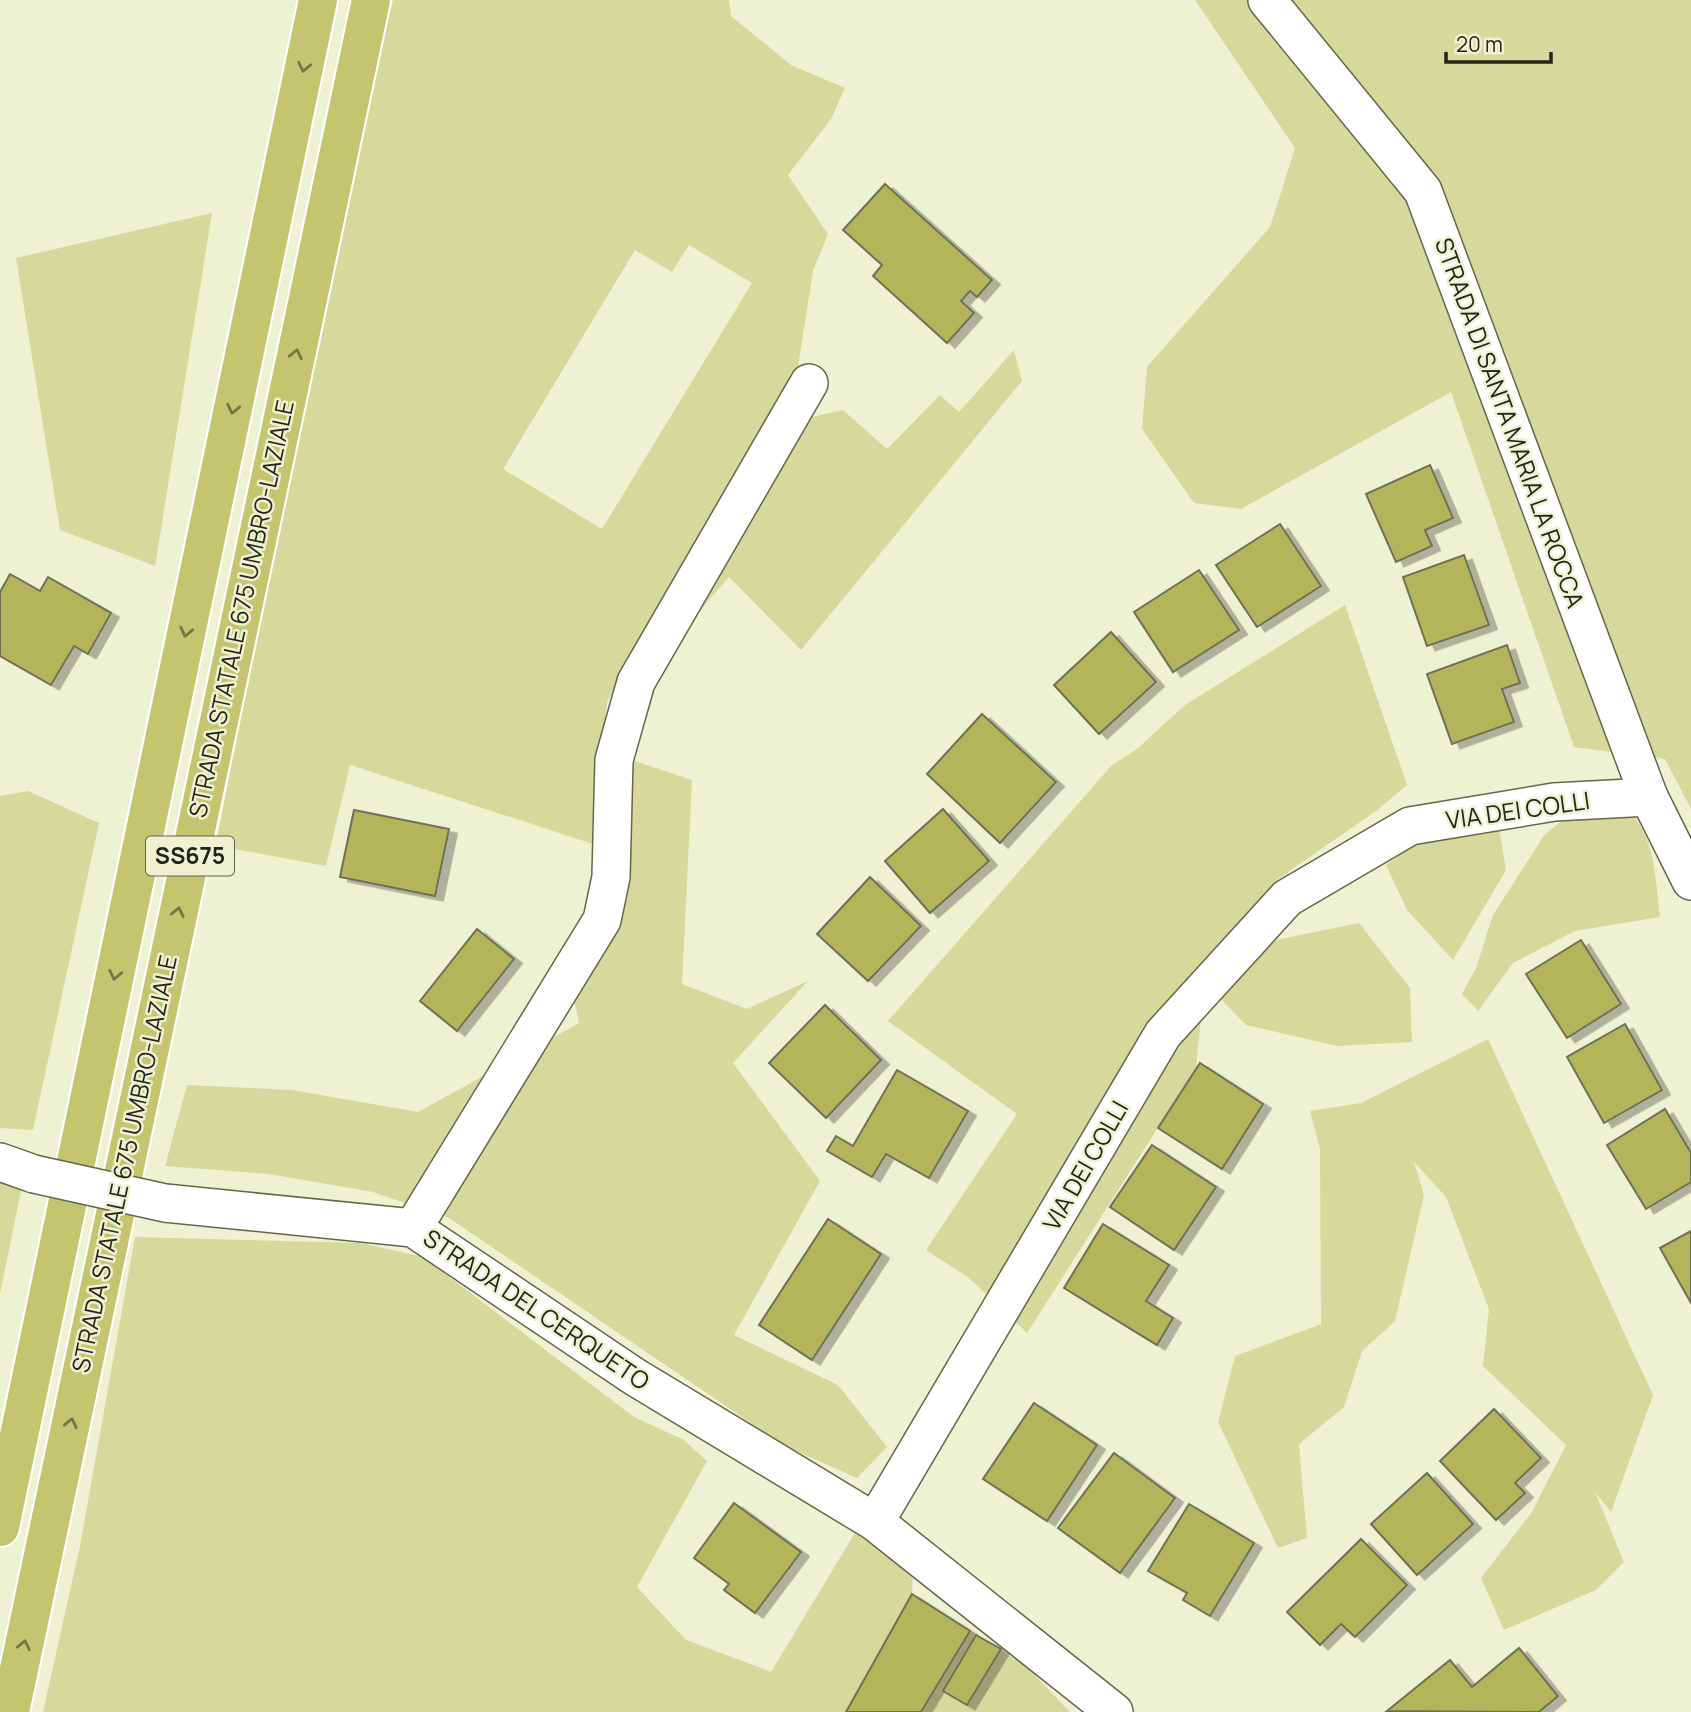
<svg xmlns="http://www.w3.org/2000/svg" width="1691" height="1712" font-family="Manrope,sans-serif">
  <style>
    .green { fill: #d6d99c; fill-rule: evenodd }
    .building { fill: #b3b55a; stroke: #6f7056; stroke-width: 2; filter: url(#shadow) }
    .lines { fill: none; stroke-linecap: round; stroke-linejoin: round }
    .minor-casing { stroke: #65664c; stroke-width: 40 }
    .trunk-casing { stroke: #fff; stroke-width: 42 }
    .minor { stroke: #fff; stroke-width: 37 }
    .trunk { stroke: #c4c66f; stroke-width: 38 }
    .minor-bridge-casing { stroke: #65664c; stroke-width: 40; stroke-linecap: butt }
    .minor-bridge { stroke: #fff; stroke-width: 37 }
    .oneway { stroke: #747644 }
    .labels { text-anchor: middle; stroke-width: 5; stroke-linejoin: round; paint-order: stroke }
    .shield { fill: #eff1d3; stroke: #616251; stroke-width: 2 }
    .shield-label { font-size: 23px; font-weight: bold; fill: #242519 }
    .street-label { font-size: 24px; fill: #242519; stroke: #eff1d3 }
  </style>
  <defs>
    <filter id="shadow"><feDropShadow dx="8" dy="4.5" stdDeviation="0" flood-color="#0004"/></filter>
  </defs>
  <rect width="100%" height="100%" fill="#eff1d3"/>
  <g class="green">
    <path d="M393 0H729L731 16 791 65 845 88 831 119 788 175 828 234 813 271 797 373 607 702 593 844 350 765 326 866 230 848 217 839 353 146ZM689 245 752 283 602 529 503 469 635 250 672 272Z"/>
    <path d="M1195 0H1691V809L1665 759 1574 747 1451 392 1241 509 1194 503 1142 429 1147 367 1270 227 1295 148Z"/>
    <path d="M212 213 155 566 60 530 16 258Z"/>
    <path d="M1014 350 1022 381 801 650 729 577 676 638 715 559 774 483 788 442 812 417 843 410 887 449 940 395 959 412Z"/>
    <path d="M1345 605 1407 785 1376 811 1278 879 1207 958 1196 1068 1027 1333 969 1278 926 1250 1017 1114 888 1021 1112 765 1137 749 1185 705Z"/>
    <path d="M631 760 692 780 682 984 747 1009 808 981 733 1063 820 1181 734 1335 838 1385 887 1447 857 1478 783 1445 449 1218 373 1192 269 1174 165 1166 187 1085 292 1090 418 1112 579 1023 574 998Z"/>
    <path d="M1607 786C1654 830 1654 856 1660 917L1575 931 1513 963 1478 1011 1462 994 1476 968 1493 915 1545 834Z"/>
    <path d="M28 791 99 823 33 1130 0 1128V796Z"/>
    <path d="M1499 827 1506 870 1453 960 1407 910 1386 865 1417 841Z"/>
    <path d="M1359 923 1410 988 1412 1042 1337 1046 1246 1025 1216 994 1271 941Z"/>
    <path d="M1488 1039 1653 1395 1611 1512 1595 1492 1624 1562 1596 1590 1504 1630 1481 1578 1532 1512 1566 1445 1483 1366 1489 1309 1446 1197 1414 1162 1424 1195 1395 1321 1362 1351 1344 1407 1299 1444 1307 1538 1278 1548 1218 1422 1235 1356 1321 1324 1320 1149 1310 1111 1361 1103Z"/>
    <path d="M0 1171 23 1181 0 1294Z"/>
    <path d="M135 1237 361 1243 423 1257 634 1417 684 1440 707 1461 637 1587 686 1640 771 1672 855 1533 913 1573 912 1594 1027 1667 1070 1712H43L80 1546Z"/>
  </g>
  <g class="building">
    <path d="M885 184 992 280 977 297 970 291 961 301 974 313 947 343 873 276 882 265 843 230Z"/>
    <path d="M1430 465 1453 518 1425 530 1432 546 1396 562 1366 494Z"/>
    <path d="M1280 524 1321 586 1257 627 1216 565Z"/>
    <path d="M1464 555 1489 625 1427 646 1403 577Z"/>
    <path d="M1199 570 1239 630 1173 672 1134 612Z"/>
    <path d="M10 574 40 591 48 577 111 613 88 654 74 646 51 685 0 656V592Z"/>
    <path d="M1111 632 1156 682 1099 734 1054 685Z"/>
    <path d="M1507 645 1520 683 1502 689 1514 722 1452 744 1427 674Z"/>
    <path d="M982 714 1056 782 1000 843 927 774Z"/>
    <path d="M943 809 989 861 930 913 885 861Z"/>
    <path d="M354 810 449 829 435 896 340 877Z"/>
    <path d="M870 877 921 926 868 981 817 934Z"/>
    <path d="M477 929 514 959 457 1031 420 1001Z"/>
    <path d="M1581 940 1621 1004 1567 1038 1526 974Z"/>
    <path d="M825 1005 881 1060 826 1118 769 1063Z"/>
    <path d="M1625 1024 1662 1090 1604 1123 1567 1057Z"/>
    <path d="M1200 1063 1263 1104 1222 1169 1158 1128Z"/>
    <path d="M897 1070 968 1111 929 1178 886 1154 872 1177 827 1151 836 1136 853 1146Z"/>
    <path d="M1665 1109 1691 1153V1182L1646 1209 1607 1145Z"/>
    <path d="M1152 1145 1216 1187 1174 1250 1110 1207Z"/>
    <path d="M828 1219 881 1254 812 1360 759 1325Z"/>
    <path d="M1103 1224 1169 1265 1146 1301 1173 1318 1157 1345 1064 1288Z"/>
    <path d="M1691 1231V1303L1660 1248Z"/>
    <path d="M1034 1403 1097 1445 1047 1521 983 1479Z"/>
    <path d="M1494 1409 1541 1458 1515 1483 1525 1493 1496 1520 1440 1461Z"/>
    <path d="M1114 1453 1175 1498 1120 1573 1058 1528Z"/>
    <path d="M1427 1473 1473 1524 1417 1575 1371 1524Z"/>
    <path d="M734 1503 801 1552 755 1613 724 1590 729 1584 694 1558Z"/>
    <path d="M1189 1504 1254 1543 1210 1616 1183 1600 1187 1593 1148 1571Z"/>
    <path d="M1361 1539 1407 1585 1355 1637 1341 1624 1320 1645 1287 1612Z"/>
    <path d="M912 1594 970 1631 921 1712H846Z"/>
    <path d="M976 1635 1001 1649 967 1705 943 1691Z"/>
    <path d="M1519 1648 1558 1696 1539 1712 1387 1711 1450 1660 1472 1687Z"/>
  </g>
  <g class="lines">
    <g class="minor-casing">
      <g id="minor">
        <path d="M1267 0 1423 191 1649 797 1691 881"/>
        <path d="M0 1162 34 1174"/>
        <path d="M165 1203 413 1228 635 1377 875 1522 1114 1712"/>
        <path d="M413 1228 602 920 611 877 614 760 636 682 809 383"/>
        <path d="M875 1522 1163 1034 1287 898 1410 826 1554 802 1649 797"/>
      </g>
    </g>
    <g class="trunk-casing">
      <g id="trunk">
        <path d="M0 1527 318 0"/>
        <path d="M10 1712 371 0"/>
      </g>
    </g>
    <use href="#minor" class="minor"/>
    <use href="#trunk" class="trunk"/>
    <g class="minor-bridge-casing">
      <path id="minor-bridge" d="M34 1174 165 1203"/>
    </g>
    <use href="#minor-bridge" class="minor-bridge"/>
  </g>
  <defs><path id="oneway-chevron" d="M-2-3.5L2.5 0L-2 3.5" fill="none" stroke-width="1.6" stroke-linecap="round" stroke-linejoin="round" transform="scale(1.75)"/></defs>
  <g class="oneway">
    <use href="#oneway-chevron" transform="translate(304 67) rotate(102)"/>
    <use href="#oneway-chevron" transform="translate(296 354) rotate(-78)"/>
    <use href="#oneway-chevron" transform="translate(233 409) rotate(102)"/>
    <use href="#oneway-chevron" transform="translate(186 632) rotate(102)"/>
    <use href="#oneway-chevron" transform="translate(178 912) rotate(-78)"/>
    <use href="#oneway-chevron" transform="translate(115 975) rotate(102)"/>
    <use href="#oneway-chevron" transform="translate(71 1423) rotate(-78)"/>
    <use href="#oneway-chevron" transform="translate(24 1645) rotate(-78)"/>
  </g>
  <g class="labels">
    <rect class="shield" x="146" y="836.5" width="88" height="39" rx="5"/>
    <g class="shield-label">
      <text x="190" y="864">SS675</text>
    </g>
    <g class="street-label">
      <text transform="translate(1509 423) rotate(70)" y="8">STRADA DI SANTA MARIA LA ROCCA</text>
      <text transform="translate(242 609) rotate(-78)" y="8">STRADA STATALE 675 UMBRO-LAZIALE</text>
      <text transform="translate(1518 811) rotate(-8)" y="8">VIA DEI COLLI</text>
      <text transform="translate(125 1164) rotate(-78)" y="8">STRADA STATALE 675 UMBRO-LAZIALE</text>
      <text transform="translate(1086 1166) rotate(-60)" y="8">VIA DEI COLLI</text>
      <text transform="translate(536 1310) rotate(34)" y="8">STRADA DEL CERQUETO</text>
    </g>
  </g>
  <path d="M1446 52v10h105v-10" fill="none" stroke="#242519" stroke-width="3.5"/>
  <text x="1456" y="52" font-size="21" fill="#242519" stroke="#eff1d3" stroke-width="5" paint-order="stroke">20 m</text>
</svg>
